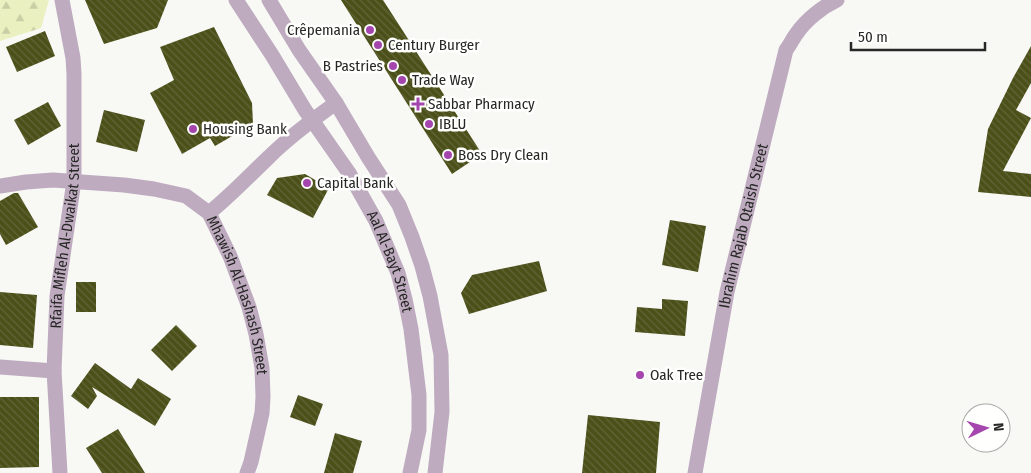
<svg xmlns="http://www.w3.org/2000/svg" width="1031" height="473" font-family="'Fira Sans Condensed',sans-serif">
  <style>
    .forest { fill: url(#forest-firs) }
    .building { fill: url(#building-back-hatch) }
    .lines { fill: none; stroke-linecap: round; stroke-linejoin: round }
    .minor { stroke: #beabbf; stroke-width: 15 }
    .poi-dot { fill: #a546ae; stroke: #fffffe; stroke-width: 2 }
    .labels { text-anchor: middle; stroke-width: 5; stroke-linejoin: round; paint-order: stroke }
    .poi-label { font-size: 15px; fill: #272726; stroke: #fffffe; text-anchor: start }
    .street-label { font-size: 15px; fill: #272726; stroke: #fffffe }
  </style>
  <defs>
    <pattern id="forest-firs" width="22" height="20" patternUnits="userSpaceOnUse" patternTransform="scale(1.25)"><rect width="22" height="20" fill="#eaf0bf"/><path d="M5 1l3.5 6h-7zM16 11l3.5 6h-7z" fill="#c9cea4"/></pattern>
    <pattern id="building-back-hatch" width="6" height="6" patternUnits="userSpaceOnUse" patternTransform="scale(1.25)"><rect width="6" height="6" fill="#4b4f18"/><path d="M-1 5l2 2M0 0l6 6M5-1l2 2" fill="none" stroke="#626539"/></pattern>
  </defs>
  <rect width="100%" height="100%" fill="#f8f9f5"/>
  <path class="forest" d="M0 0H49L41 28 0 41Z"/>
  <g class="building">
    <path d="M85 0H168L157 28 104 44Z"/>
    <path d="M341 0H383L482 154 452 174Z"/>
    <path d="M214 27 252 103 253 124 215 146 210 138 182 154 150 93 174 80 160 47Z"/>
    <path d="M45 31 55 56 17 72 6 47Z"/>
    <path d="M1031 46V83L1016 110 1031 118 1003 171 1031 174V197L978 192 988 129 1013 78Z"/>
    <path d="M48 102 61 126 28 145 14 120Z"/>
    <path d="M104 110 145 120 137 152 96 142Z"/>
    <path d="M305 174 329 188 313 218 267 195 277 178Z"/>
    <path d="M14 193H18L38 227 6 245 0 234V201Z"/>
    <path d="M670 220 706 226 698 272 662 265Z"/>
    <path d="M539 261 547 291 469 314 461 293 472 275Z"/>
    <rect x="76" y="282" width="20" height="30"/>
    <path d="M0 292 37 295 33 348 0 345Z"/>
    <path d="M662 299 688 301 685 336 635 332 637 307 662 309Z"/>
    <path d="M176 325 197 346 172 371 151 350Z"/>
    <path d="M95 363 131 389 138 378 171 399 155 426 92 387 97 396 88 409 71 396Z"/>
    <path d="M298 395 323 404 315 426 290 417Z"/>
    <path d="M0 397H39V467L0 468Z"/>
    <path d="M588 415 660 422 656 473H582Z"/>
    <path d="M118 429 145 473H102L86 448Z"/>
    <path d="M335 433 362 441 353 473H324Z"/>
  </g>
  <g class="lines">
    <g class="minor">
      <path id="s1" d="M236 0 272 55 305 110 349 173 376 221 398 273 405 299 411 329 419 395V430L410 473"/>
      <path d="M269 0 299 50 336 103 368 157 399 205 412 237 422 266 430 296 441 355 442 412 435 473"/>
      <path id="s2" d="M0 186 26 182 53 180 124 185 154 189 186 196 209 213 230 256 249 307 256 334 262 368 263 397 262 413 251 462 247 473"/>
      <path d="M209 213C230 196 249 176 269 157 289 137 312 120 336 103"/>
      <path d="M0 367 54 371"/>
      <path id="s3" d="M60 473 54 371 57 296 74 181V74L73 58 62 0"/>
      <path id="s4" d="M695 473 727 292 786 50C790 45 793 38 797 33 806 20 822 7 837 0"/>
    </g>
  </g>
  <g class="poi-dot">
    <circle cx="370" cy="30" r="5"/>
    <circle cx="378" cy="45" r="5"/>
    <circle cx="393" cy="66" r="5"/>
    <circle cx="402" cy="80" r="5"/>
    <path d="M415.5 96.5h5v5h5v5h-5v5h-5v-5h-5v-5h5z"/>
    <circle cx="429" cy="124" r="5"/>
    <circle cx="193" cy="129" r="5"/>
    <circle cx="448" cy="155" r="5"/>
    <circle cx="307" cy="183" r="5"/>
    <circle cx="640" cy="375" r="5"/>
  </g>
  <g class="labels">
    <g class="poi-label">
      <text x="360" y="35" text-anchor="end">Crêpemania</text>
      <text x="388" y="50">Century Burger</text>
      <text x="383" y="71" text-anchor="end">B Pastries</text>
      <text x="412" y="85">Trade Way</text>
      <text x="428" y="109">Sabbar Pharmacy</text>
      <text x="439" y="129">IBLU</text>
      <text x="203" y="134">Housing Bank</text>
      <text x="458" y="160">Boss Dry Clean</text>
      <text x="317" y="188">Capital Bank</text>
      <text x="650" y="380">Oak Tree</text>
    </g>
    <g class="street-label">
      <text dy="5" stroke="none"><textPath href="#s4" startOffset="252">Ibrahim Rajab Qtaish Street</textPath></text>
      <text dy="5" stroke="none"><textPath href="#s3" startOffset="238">Rfaifa Mifleh Al-Dwaikat Street</textPath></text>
      <text dy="5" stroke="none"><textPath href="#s1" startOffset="305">Aal Al-Bayt Street</textPath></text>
      <text dy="5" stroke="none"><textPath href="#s2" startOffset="304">Mhawish Al-Hashash Street</textPath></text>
    </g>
  </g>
  <g transform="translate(986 428) rotate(85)"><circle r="24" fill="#fffffe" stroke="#a9a9a8"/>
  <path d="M0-4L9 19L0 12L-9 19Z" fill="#a546ae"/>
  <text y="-8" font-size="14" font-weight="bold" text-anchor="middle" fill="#272726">N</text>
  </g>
  <path d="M851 42v8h134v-8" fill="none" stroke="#272726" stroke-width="2.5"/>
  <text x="858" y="42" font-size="15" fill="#272726" stroke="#fffffe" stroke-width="4" paint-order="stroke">50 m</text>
</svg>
